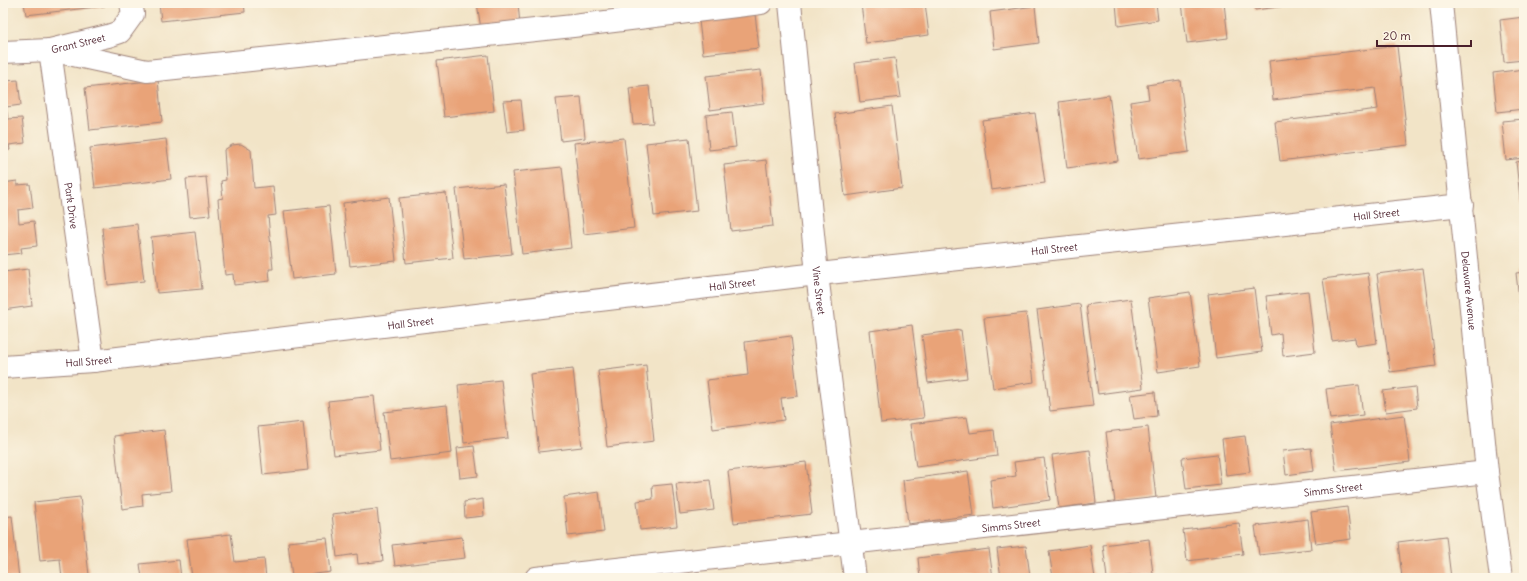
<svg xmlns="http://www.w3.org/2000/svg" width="1527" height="581" font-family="Delius,sans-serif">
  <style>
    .building { fill: #e9a378 }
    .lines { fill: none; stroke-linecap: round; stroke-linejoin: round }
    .minor-casing { stroke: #9e8279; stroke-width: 24 }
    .minor { stroke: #fff; stroke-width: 22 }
    .labels { text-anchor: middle; stroke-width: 3; stroke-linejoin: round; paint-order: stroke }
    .street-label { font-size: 10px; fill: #4a1f2b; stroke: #fcf5e5 }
  </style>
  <rect width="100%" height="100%" fill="#fcf5e5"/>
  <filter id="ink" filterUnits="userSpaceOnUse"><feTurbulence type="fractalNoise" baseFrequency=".025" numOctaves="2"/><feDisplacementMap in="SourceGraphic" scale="8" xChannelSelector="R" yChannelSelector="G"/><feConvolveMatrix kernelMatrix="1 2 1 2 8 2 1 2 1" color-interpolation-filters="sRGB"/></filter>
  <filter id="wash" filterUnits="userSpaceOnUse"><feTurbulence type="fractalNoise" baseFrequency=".012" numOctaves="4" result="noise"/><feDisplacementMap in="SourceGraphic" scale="16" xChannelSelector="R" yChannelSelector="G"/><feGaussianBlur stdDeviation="0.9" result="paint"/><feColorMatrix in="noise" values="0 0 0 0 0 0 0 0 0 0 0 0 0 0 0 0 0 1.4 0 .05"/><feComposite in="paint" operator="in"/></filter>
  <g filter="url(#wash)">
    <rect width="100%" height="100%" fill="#f2e4c7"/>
    <g id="blocks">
      <g class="building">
        <path d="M24 3H105V6L26 15Z"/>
        <path d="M159 3H244L245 12 161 21Z"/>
        <path d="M477 3H518L520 25 481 29Z"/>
        <path d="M869 3H925L929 35 866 43 861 4Z"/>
        <path d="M1116 3H1156L1158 20 1118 26Z"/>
        <path d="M1182 3H1224L1228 38 1187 43Z"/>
        <path d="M1254 3H1302V4L1255 10Z"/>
        <path d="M1035 6 1039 43 994 49 990 12Z"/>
        <path d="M755 14 759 48 703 54 699 21Z"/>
        <path d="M1524 17V60L1504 62 1500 20Z"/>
        <path d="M1397 46 1408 145 1280 161 1275 122 1378 109 1375 88 1273 100 1269 61Z"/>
        <path d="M488 55 494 111 444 117 437 61Z"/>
        <path d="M895 58 901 97 860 102 855 63Z"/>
        <path d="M1524 69V109L1497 112 1493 73Z"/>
        <path d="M761 70 764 103 710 110 706 76Z"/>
        <path d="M3 78H5V81L18 80 21 105 6 107 8 119 22 118 25 143 9 145 10 150 3 151Z"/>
        <path d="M158 80 162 122 90 130 85 88Z"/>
        <path d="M1180 80 1189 152 1138 159 1130 102 1149 99 1147 85Z"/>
        <path d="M649 86 653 123 633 124 629 88Z"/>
        <path d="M1109 95 1118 161 1067 168 1059 102Z"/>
        <path d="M581 97 585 138 561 141 556 99Z"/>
        <path d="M521 100 524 130 507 132 503 101Z"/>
        <path d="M892 106 902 188 845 196 835 114Z"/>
        <path d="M732 112 736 147 709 150 706 115Z"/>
        <path d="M1035 113 1045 183 991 190 982 120Z"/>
        <path d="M1524 119V158L1506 160 1502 121Z"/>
        <path d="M624 138 634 228 584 234 574 143Z"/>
        <path d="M689 138 697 211 654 216 646 143Z"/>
        <path d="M166 139 171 179 95 188 90 148Z"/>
        <path d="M241 144 251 150 254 188 273 186 276 215 268 216 273 269H269L270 281 234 285 233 274 225 275 218 199 223 198 221 181 226 180 224 150 232 145Z"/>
        <path d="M766 160 773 226 731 231 724 165Z"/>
        <path d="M1524 161V205L1521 206 1516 162Z"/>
        <path d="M562 167 571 248 522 254 513 172Z"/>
        <path d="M206 177 210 215 190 217 186 179Z"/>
        <path d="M17 181V185L30 184 33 208 18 210 19 223 34 221 37 246 21 248 22 253 3 255V183Z"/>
        <path d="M504 184 512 254 464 259 456 189Z"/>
        <path d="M446 193 453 258 406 263 399 198Z"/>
        <path d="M389 197 396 261 350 266 343 203Z"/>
        <path d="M329 206 336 274 292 279 284 211Z"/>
        <path d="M137 224 144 281 108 285 102 228Z"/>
        <path d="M195 232 202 289 157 293 151 237Z"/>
        <path d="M1423 268 1436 366 1390 372 1377 274Z"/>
        <path d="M28 269 32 306 3 310V272Z"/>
        <path d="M1524 272V316H1521L1516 273Z"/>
        <path d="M1368 273 1377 343 1356 346 1355 338 1332 341 1323 279Z"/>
        <path d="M1254 288 1262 352 1216 358 1208 294Z"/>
        <path d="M1308 291 1315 352 1283 356 1281 333 1271 335 1266 296Z"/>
        <path d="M1190 292 1200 366 1158 372 1148 298Z"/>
        <path d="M1131 299 1143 388 1098 394 1086 305Z"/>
        <path d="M1080 304 1093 406 1050 411 1037 310Z"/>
        <path d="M1026 313 1034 382 993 388 984 318Z"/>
        <path d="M912 325 924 418 881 423 870 331Z"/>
        <path d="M961 330 967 378 928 383 922 335Z"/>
        <path d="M791 336 798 396 781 398 784 420 713 429 707 380 748 375 745 342Z"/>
        <path d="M646 365 654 441 607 447 598 371Z"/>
        <path d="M573 369 582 447 539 452 530 374Z"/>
        <path d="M501 380 508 438 464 443 458 385Z"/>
        <path d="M1359 385 1363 415 1330 419 1326 389Z"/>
        <path d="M1415 387 1417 408 1386 412 1383 391Z"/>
        <path d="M1155 392 1157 416 1134 419 1130 395Z"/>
        <path d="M374 396 380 450 334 455 328 401Z"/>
        <path d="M447 405 452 453 390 461 384 412Z"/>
        <path d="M1404 415 1410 462 1336 471 1330 425Z"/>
        <path d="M967 417 970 433 994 430 997 456 916 467 910 424Z"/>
        <path d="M303 422 308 470 263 475 258 427Z"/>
        <path d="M1148 427 1156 498 1115 503 1106 432Z"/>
        <path d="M164 430 171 491 142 494 143 506 122 509 114 436Z"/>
        <path d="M1245 436 1250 472 1226 475 1222 439Z"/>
        <path d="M474 446 478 476 460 478 457 448Z"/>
        <path d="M1311 448 1314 471 1286 475 1283 451Z"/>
        <path d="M1090 450 1096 503 1059 508 1052 455Z"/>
        <path d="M1217 454 1221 485 1186 489 1182 458Z"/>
        <path d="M1044 458 1050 500 993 508 990 480 1016 476 1014 462Z"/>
        <path d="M806 462 812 514 734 523 728 471Z"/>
        <path d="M968 471 974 515 908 524 903 480Z"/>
        <path d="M710 480 714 510 680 514 676 484Z"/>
        <path d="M672 484 677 526 640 530 637 501 653 499 652 486Z"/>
        <path d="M599 492 604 532 568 536 564 497Z"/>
        <path d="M80 497 89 575 62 578 60 559 40 561 34 502Z"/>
        <path d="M483 499 484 516 465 518 464 502Z"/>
        <path d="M1347 507 1351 539 1316 544 1311 512Z"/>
        <path d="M377 509 383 561 358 564 357 554 337 557 332 514Z"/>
        <path d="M12 516 19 578H3V517Z"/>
        <path d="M1308 519 1311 549 1259 555 1255 526Z"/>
        <path d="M1239 523 1243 554 1187 561 1183 530Z"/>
        <path d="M231 534 235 562 264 559 266 578H192L187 539Z"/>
        <path d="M1446 536 1451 578H1402L1398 542Z"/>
        <path d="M462 537 465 558 395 566 392 545Z"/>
        <path d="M327 538 331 572 292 577 288 542Z"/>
        <path d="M1149 539 1153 574 1107 578 1103 545Z"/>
        <path d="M1090 545 1095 578H1053L1049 551Z"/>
        <path d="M1026 546 1030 576 1001 578 997 549Z"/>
        <path d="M989 549 993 578H920L918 558Z"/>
        <path d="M179 560 181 578H142L140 564Z"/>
      </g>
    </g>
  </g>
  <g filter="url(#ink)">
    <use href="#blocks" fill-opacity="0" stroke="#9e8279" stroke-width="1"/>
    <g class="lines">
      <g class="minor-casing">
        <g id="minor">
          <path id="s1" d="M790 3 817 274 855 578"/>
          <path id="s2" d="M1441 3 1487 472 1501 578"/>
          <path d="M50 50 147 71 573 26 761 3"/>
          <path id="s3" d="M50 50 93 361"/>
          <path id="s4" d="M3 52 50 50 108 36 120 32 133 14 131 3"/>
          <path id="s5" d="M3 367 93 361 800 276 1462 205"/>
          <path id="s6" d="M536 578 1487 472"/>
        </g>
      </g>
      <use href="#minor" class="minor"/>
    </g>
  </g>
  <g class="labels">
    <g class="street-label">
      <text dy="4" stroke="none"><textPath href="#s4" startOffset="76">Grant Street</textPath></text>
      <text dy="4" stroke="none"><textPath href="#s3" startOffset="157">Park Drive</textPath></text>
      <text dy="4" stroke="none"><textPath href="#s5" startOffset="1382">Hall Street</textPath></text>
      <text dy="4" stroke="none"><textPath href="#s5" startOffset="1058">Hall Street</textPath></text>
      <text dy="4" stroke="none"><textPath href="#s5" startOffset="734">Hall Street</textPath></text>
      <text dy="4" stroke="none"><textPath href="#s1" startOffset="289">Vine Street</textPath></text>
      <text dy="4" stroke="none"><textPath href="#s2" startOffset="289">Delaware Avenue</textPath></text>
      <text dy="4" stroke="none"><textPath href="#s5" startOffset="410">Hall Street</textPath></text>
      <text dy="4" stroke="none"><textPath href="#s5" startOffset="86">Hall Street</textPath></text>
      <text dy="4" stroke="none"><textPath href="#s6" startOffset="802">Simms Street</textPath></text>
      <text dy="4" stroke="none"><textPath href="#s6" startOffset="478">Simms Street</textPath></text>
    </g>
  </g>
  <rect width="1527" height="581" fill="none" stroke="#fcf5e5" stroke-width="16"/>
  <path d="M1377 40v6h94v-6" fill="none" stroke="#4a1f2b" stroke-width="2"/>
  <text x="1383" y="40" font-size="12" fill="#4a1f2b" stroke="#fcf5e5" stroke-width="3" paint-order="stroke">20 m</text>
</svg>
